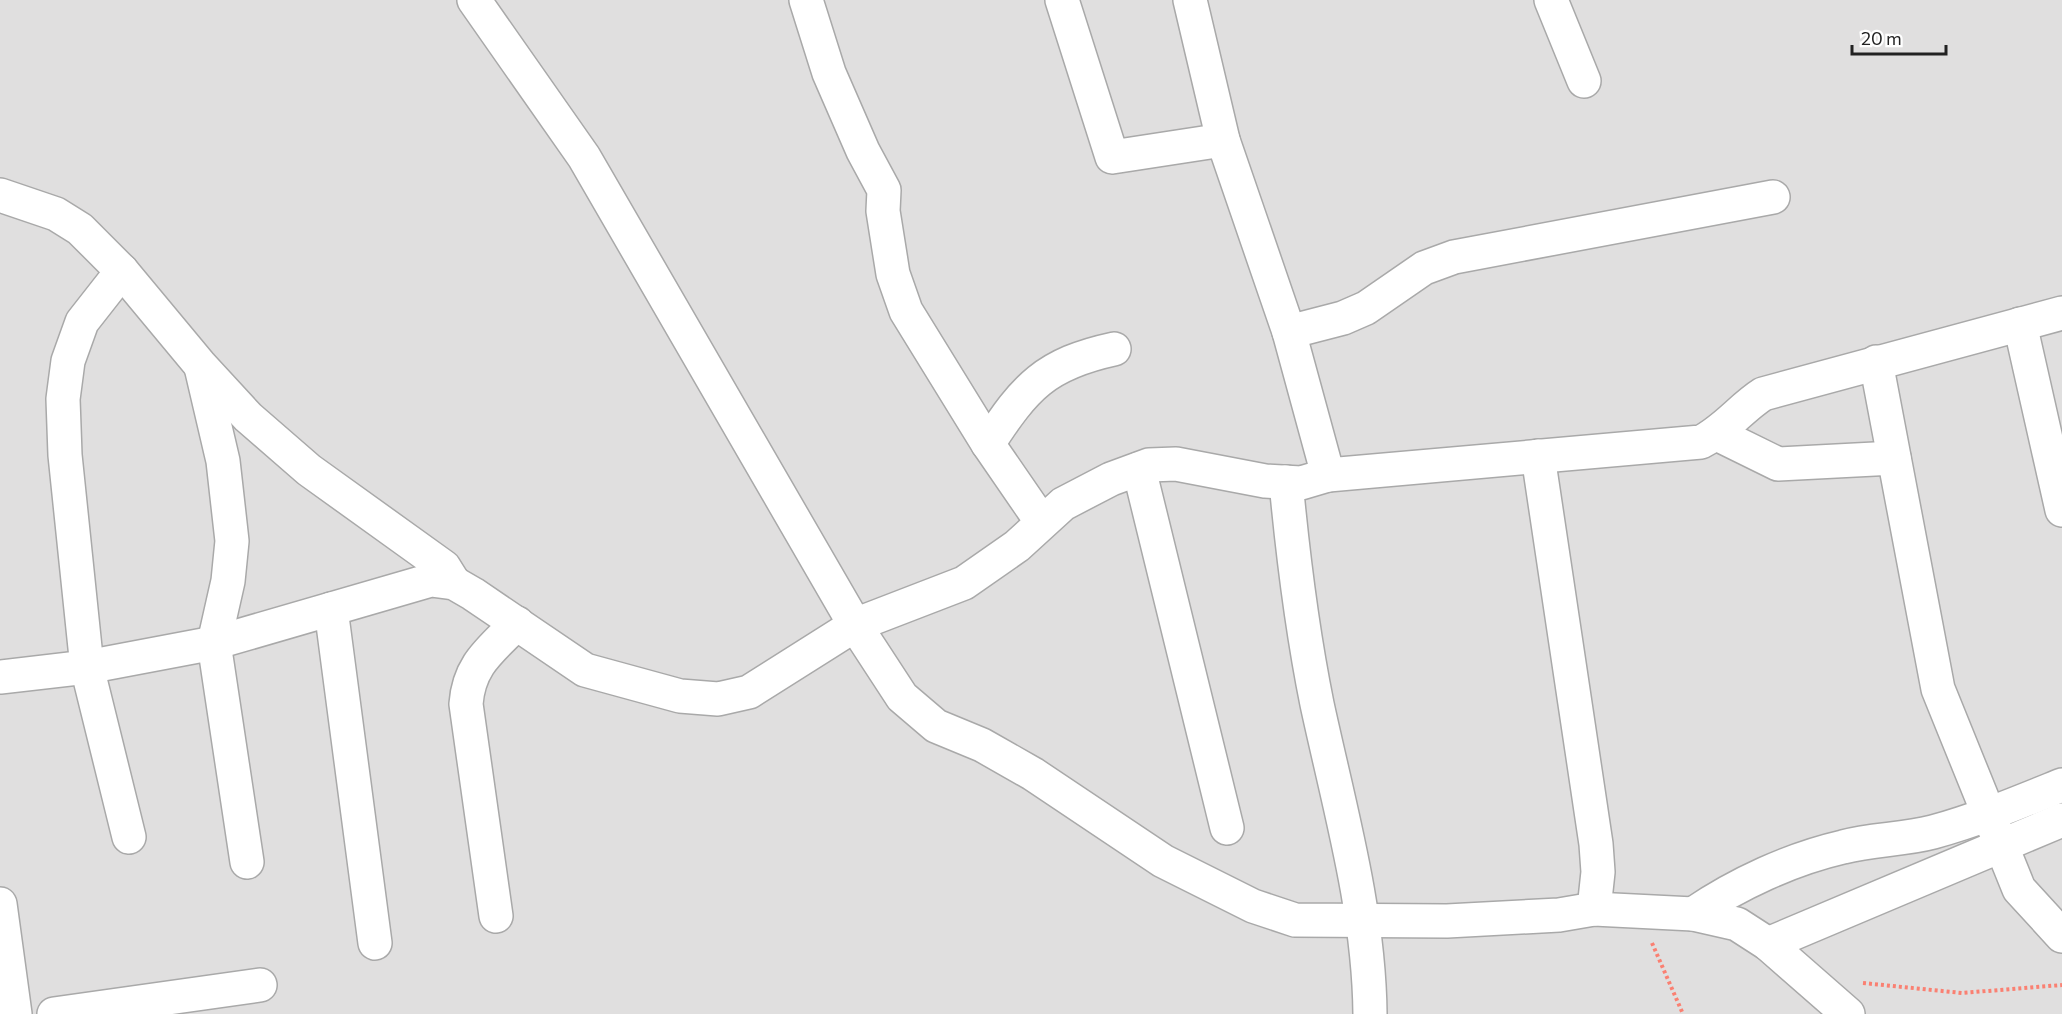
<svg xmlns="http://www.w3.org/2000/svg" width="2062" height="1014" font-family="Commissioner,sans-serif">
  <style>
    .residential { fill: #e0dfdf }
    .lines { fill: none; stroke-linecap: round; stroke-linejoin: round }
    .minor-casing { stroke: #a9a9a9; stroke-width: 36 }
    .path { stroke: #fa8072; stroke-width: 4; stroke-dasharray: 3 3; stroke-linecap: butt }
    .minor { stroke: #fff; stroke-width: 33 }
  </style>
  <rect width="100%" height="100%" fill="#f2efe9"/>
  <rect class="residential" x="0" y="0" width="2062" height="1014"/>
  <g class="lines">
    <g class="minor-casing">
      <g id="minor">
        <path d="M474 0 584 157 855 625 902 697 936 726 982 745 1033 774 1163 861 1253 906 1295 920 1447 921 1559 915 1594 909 1693 914 1737 924 1768 944 1848 1014"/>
        <path d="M806 0 829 73 863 151 884 190 883 211 893 274 906 311 988 444 1041 521"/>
        <path d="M1062 0 1112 157 1223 140"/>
        <path d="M1190 0 1223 140 1289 332 1328 475 1701 442C1725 430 1741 408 1763 394L2062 313"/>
        <path d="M1551 0 1584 81"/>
        <path d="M0 195 56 214 80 229 122 271 201 366 248 417 309 470 444 567 454 583"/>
        <path d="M122 271 82 322 68 361 63 399 65 455 87 667 129 837"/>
        <path d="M2020 324 2062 510"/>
        <path d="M1289 332 1343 318 1366 308 1424 268 1454 257 1773 197"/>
        <path d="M1876 362 1938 689 2019 889 2062 936"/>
        <path d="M201 367 223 461 232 541 228 581 214 643 247 862"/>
        <path d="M1717 434 1778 464 1894 458"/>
        <path d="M988 444C1025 387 1045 364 1114 349"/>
        <path d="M1538 456 1596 844 1598 872 1594 909"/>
        <path d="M1139 469 1227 828"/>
        <path d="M1286 482C1293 557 1302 630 1317 704 1339 806 1369 909 1370 1014"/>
        <path d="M331 609 375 943"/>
        <path d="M0 677 87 667 214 643 431 580 454 583 473 594 585 670 680 696 718 699 749 692 855 625 964 583 1017 546 1063 504 1111 479 1149 465 1176 464 1265 481 1301 483 1328 475"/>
        <path d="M0 904 15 1014"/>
        <path d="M1693 914C1737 884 1791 859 1843 847 1873 839 1903 840 1933 832 1977 820 2020 802 2062 785"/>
        <path d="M496 916 466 704C469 664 491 650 517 623"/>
        <path d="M1768 944 2062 820"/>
        <path d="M54 1014 260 985"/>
      </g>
    </g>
    <g class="path">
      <path d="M1652 943 1683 1014"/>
      <path d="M1863 983 1962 993 2062 985"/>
    </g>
    <use href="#minor" class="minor"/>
  </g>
  <path d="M1852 45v9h94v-9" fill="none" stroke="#222222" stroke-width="3"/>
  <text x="1861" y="45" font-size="18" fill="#222222" stroke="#ffffff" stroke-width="4.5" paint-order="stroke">20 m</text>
</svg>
